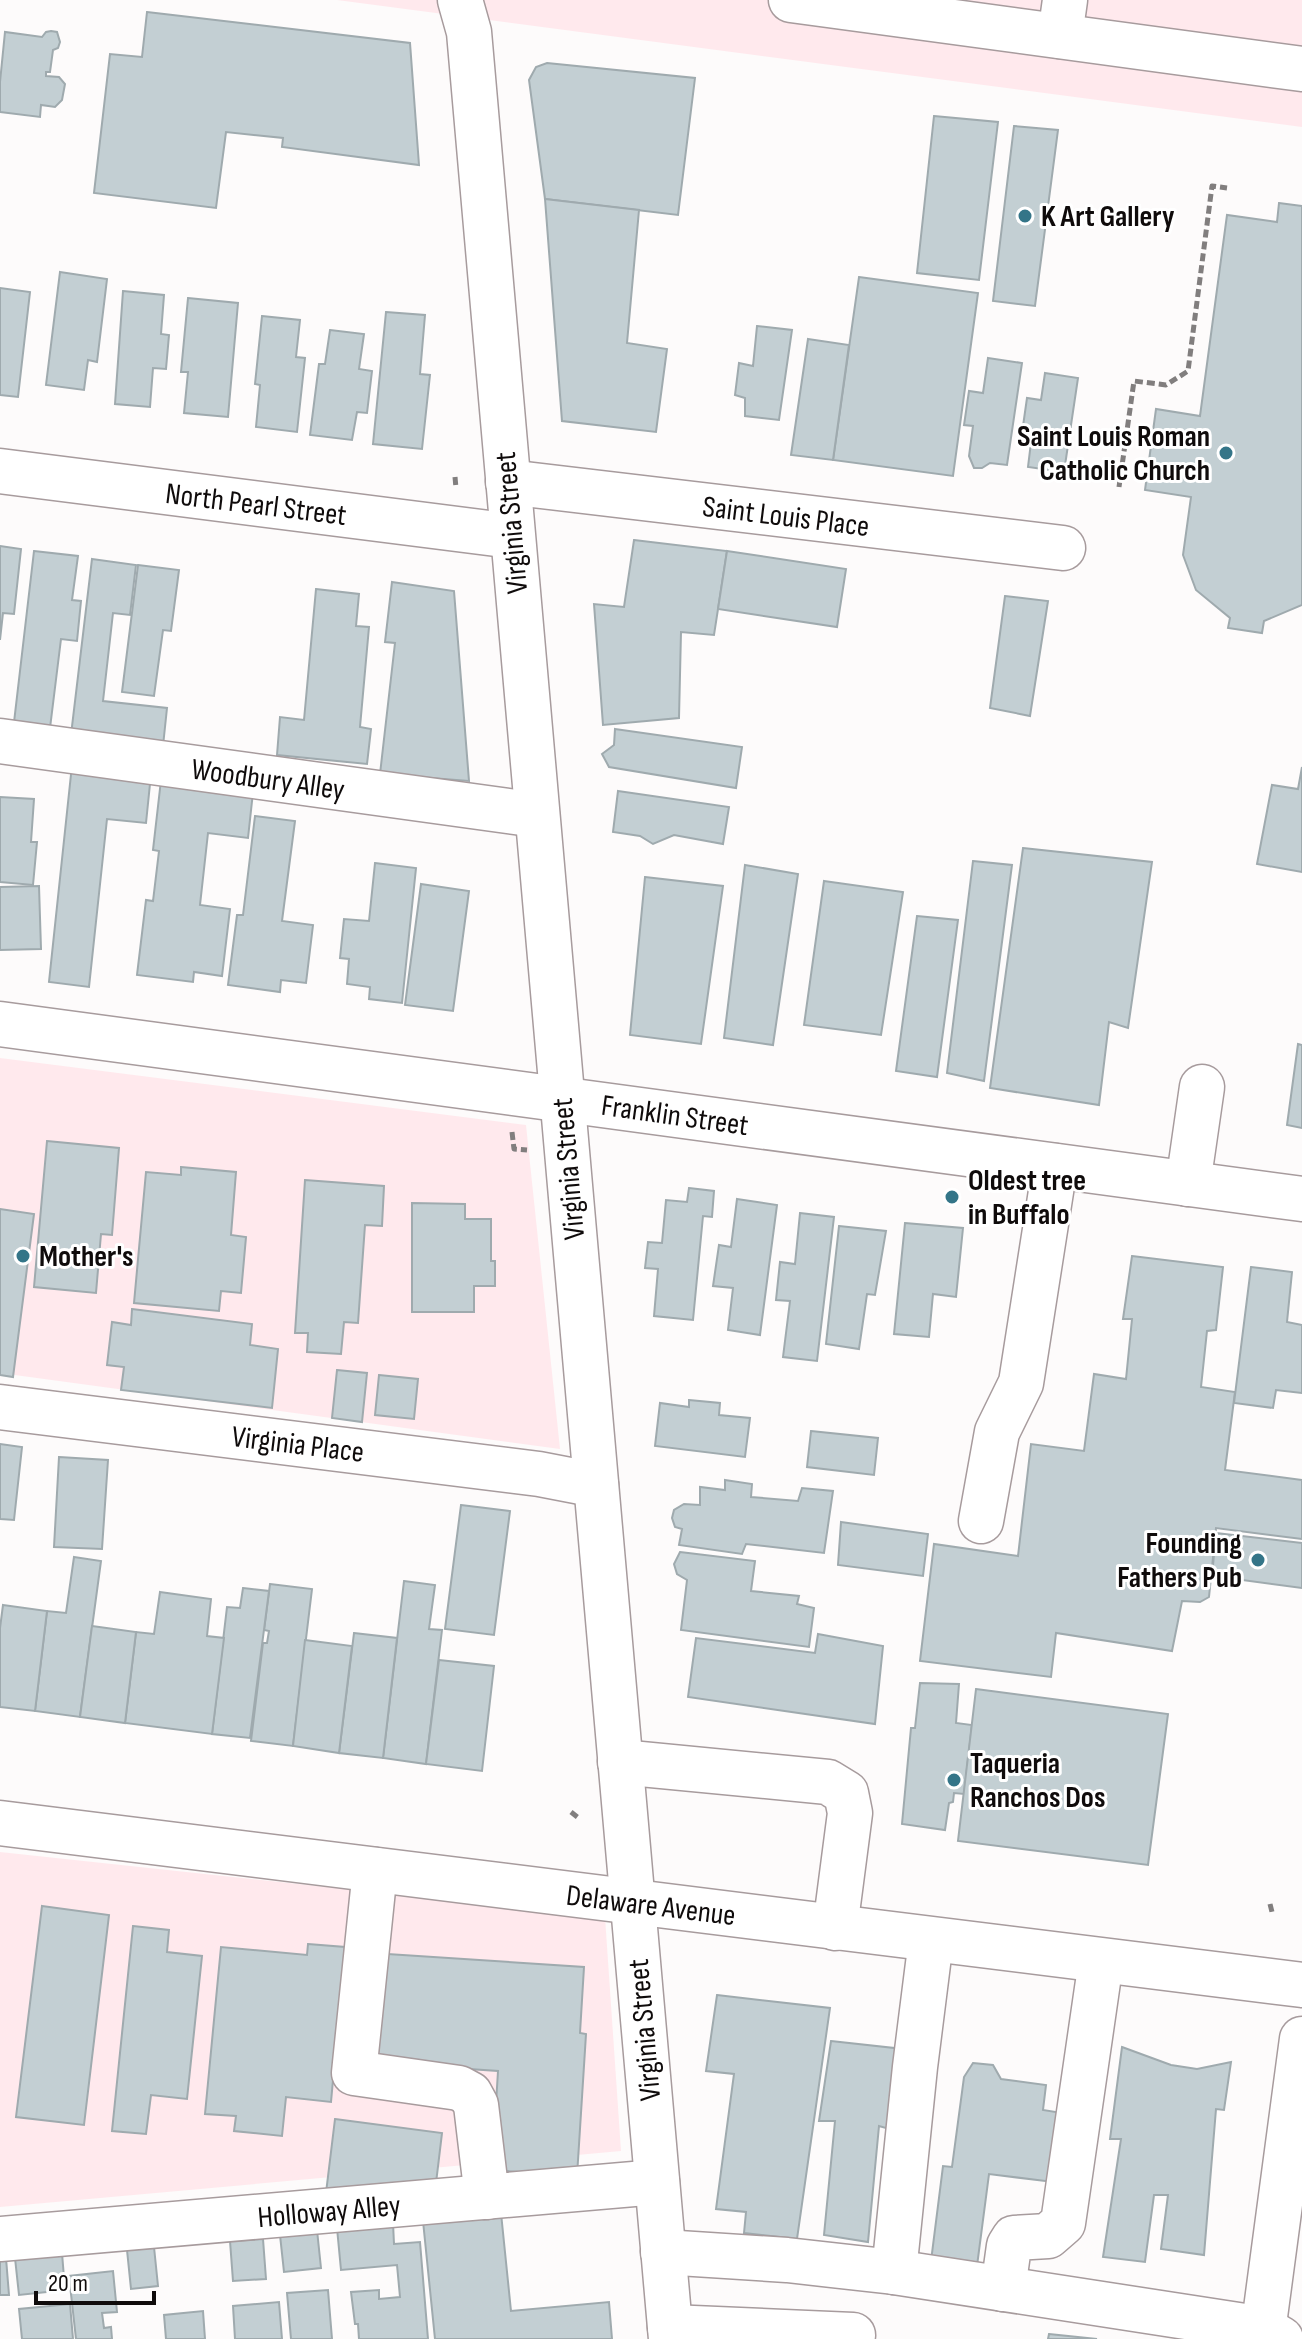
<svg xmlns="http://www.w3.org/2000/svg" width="1302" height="2339" font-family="'Sofia Sans Condensed',sans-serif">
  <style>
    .built { fill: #ffe9ed }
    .building { fill: #c3cfd3; stroke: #9faaae; stroke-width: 2 }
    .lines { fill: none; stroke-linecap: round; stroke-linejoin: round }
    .minor-casing { stroke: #a79b9d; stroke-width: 47 }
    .major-casing { stroke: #a79b9d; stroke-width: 47 }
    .path { stroke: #817e7e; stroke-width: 5; stroke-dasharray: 8 4; stroke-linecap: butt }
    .minor { stroke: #fff; stroke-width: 44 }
    .major { stroke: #fff; stroke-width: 44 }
    .poi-dot { fill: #347588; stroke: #fff; stroke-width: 3 }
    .labels { text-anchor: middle; stroke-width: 6; stroke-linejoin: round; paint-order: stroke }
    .poi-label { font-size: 30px; font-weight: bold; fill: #0f0b0b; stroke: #fff; text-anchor: start }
    .street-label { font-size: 30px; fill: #0f0b0b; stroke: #fff }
  </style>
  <rect width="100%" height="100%" fill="#fdfbfb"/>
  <g class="built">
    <path d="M337 0H1302V127Z"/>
    <path d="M0 1058 526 1125 560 1449 0 1373Z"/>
    <path d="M0 1852 605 1917 621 2151 0 2207Z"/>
  </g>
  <g class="building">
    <path d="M147 12 410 43 419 165 282 147 283 138 226 132 216 208 94 193 110 54 142 57Z"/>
    <path d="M51 31 57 32 60 42 58 48 53 50 50 72H46V76L59 77 65 84 62 100 55 107 41 105 40 117 0 112V82L5 32 42 37 46 32Z"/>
    <path d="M547 63 695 78 678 215 545 199 529 80 536 67Z"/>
    <path d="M934 116 998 122 979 280 917 273Z"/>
    <path d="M1014 126 1058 130 1035 306 993 301Z"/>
    <path d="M545 199 639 210 627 343 667 349 656 432 562 421Z"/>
    <path d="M1279 203 1302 206V605L1264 621 1262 633 1228 628 1230 618 1196 590 1183 555 1191 497 1145 490 1156 409 1200 416 1227 215 1277 222Z"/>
    <path d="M60 272 107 279 97 362 88 360 84 390 46 385Z"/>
    <path d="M859 277 978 293 953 476 833 460Z"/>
    <path d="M0 288 30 292 18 397 0 395Z"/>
    <path d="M123 291 164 295 161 334 169 335 166 369 153 368 150 407 115 404Z"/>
    <path d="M188 298 238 303 228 417 184 413 188 372H181Z"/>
    <path d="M386 312 425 315 420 374 430 375 422 449 373 444Z"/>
    <path d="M262 316 300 320 296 357 305 358 297 432 256 427 260 385 255 384Z"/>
    <path d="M757 326 792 330 779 420 745 416V398L735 395 739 363 753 366Z"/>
    <path d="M330 330 364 334 359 369 372 371 367 413 357 412 352 440 310 435 319 364H325Z"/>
    <path d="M808 339 849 345 833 460 791 455Z"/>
    <path d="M988 358 1022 363 1007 465 990 463 982 468H974L969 456 973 426 964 425 969 391 983 393Z"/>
    <path d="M1045 373 1078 378 1064 472 1028 467 1032 434 1022 433 1027 398 1041 400Z"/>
    <path d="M634 540 727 551 714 635 681 632 679 718 603 725 594 604 624 607Z"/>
    <path d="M0 546 21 549 14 614 3 613 0 640Z"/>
    <path d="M34 551 78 556 72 600 81 601 77 641 61 639 49 736 13 731Z"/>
    <path d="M727 551 846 569 837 627 718 609Z"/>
    <path d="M92 559 136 565 130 615 113 613 103 701 167 708 163 746 71 735Z"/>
    <path d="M138 565 179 570 171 631 163 630 154 696 122 692Z"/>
    <path d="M392 582 454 591 469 781 380 774 395 643 385 642Z"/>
    <path d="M316 589 359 594 356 626 369 627 360 727 371 729 367 764 277 755 280 717 304 720Z"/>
    <path d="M1005 596 1048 601 1030 716 990 708Z"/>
    <path d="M615 729 742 747 736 788 609 767 602 754 614 745Z"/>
    <path d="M72 765 151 774 146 823 107 819 89 987 49 982Z"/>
    <path d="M1302 767V872L1257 864 1272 785 1298 789Z"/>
    <path d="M161 780 253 792 248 838 208 833 200 905 230 909 222 976 194 972 193 982 137 975 146 900 153 901 159 851 153 850Z"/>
    <path d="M618 791 729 807 723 844 674 835 653 844 640 836 613 832Z"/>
    <path d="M0 797 34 799 31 842H37L33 885 0 882Z"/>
    <path d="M255 816 295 821 282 921 313 925 306 983 281 980 280 992 228 985 237 915H243Z"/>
    <path d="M1023 848 1152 862 1128 1028 1109 1022 1099 1105 990 1088Z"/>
    <path d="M973 861 1012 865 984 1081 947 1073Z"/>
    <path d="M375 863 416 868 402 1003 369 999 370 987 347 984 349 959 340 958 344 919 369 921Z"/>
    <path d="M745 865 798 874 773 1045 724 1038Z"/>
    <path d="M645 877 723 886 701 1044 630 1035Z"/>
    <path d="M824 881 903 892 881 1035 804 1025Z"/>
    <path d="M421 884 469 891 453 1011 405 1005Z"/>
    <path d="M39 886 41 949 0 950V887Z"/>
    <path d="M917 916 958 920 937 1077 896 1071Z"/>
    <path d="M1298 1044 1302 1045V1128L1287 1125Z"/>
    <path d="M47 1141 119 1148 112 1235 101 1234 96 1293 34 1287Z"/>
    <path d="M181 1167 236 1172 231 1235 246 1237 241 1293 221 1291 219 1311 134 1303 146 1172 181 1175Z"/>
    <path d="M305 1180 384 1186 382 1226 365 1225 358 1323 344 1322 341 1354 307 1352 308 1333H295Z"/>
    <path d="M689 1188 714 1191 712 1217 703 1216 693 1320 654 1316 658 1269 645 1268 648 1242 662 1243 666 1200 687 1202Z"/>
    <path d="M737 1199 777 1205 760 1335 728 1330 733 1288 713 1286 719 1245 731 1247Z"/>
    <path d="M412 1203 465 1204V1219H491V1261H495V1286H474V1312H412Z"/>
    <path d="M0 1209 34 1214 13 1377 0 1375Z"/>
    <path d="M800 1213 834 1217 817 1361 783 1357 790 1301 776 1300 780 1262 795 1264Z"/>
    <path d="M905 1223 963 1228 956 1297 933 1294 929 1337 894 1334Z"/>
    <path d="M839 1226 886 1231 875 1295 867 1294 859 1349 826 1344Z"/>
    <path d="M1132 1256 1223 1267 1216 1330 1207 1331 1201 1387 1235 1392 1225 1470 1302 1480V1539L1216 1528 1209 1597 1200 1602 1182 1601 1172 1651 1056 1633 1051 1677 920 1661 934 1544 1018 1556 1031 1444 1084 1451 1094 1374 1126 1379 1132 1319H1123Z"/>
    <path d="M1251 1267 1292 1272 1287 1322 1302 1325V1393L1276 1390 1273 1408 1234 1403Z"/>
    <path d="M132 1309 252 1324 250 1345 278 1349 272 1408 121 1390 124 1367 107 1365 112 1322 131 1325Z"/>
    <path d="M337 1370 367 1373 362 1422 332 1418Z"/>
    <path d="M379 1375 418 1379 414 1419 375 1415Z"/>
    <path d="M689 1400 720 1403 719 1415 750 1418 745 1457 655 1446 660 1403 689 1407Z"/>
    <path d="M811 1431 878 1438 874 1475 807 1467Z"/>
    <path d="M0 1444 22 1447 14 1520 0 1519Z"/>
    <path d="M59 1457 108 1460 102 1549 54 1547Z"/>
    <path d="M725 1480 752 1484 751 1497 798 1501 802 1488 833 1491 824 1553 746 1544 742 1554 679 1545 682 1529 675 1527 672 1518 674 1510 684 1504 700 1505V1487L725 1490Z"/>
    <path d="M461 1505 510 1511 494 1635 445 1629Z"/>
    <path d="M841 1522 928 1534 923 1576 838 1565Z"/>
    <path d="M1216 1533 1302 1543V1588L1212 1576Z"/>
    <path d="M680 1552 755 1561 751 1591 799 1596 797 1604 814 1608 809 1647 681 1630 687 1580 677 1574 674 1564Z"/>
    <path d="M74 1557 101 1561 80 1717 35 1711 47 1611 66 1613Z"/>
    <path d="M404 1581 435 1585 429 1629 442 1630 426 1764 383 1758Z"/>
    <path d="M270 1584 312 1589 293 1746 251 1741 263 1643H267L269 1631 264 1630Z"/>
    <path d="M243 1588 269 1591 250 1738 212 1734 227 1607 240 1608Z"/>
    <path d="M160 1592 211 1599 207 1636 224 1638 212 1734 125 1723 136 1632 154 1634Z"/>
    <path d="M3 1605 47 1611 35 1711 0 1707V1628Z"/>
    <path d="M92 1626 136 1632 125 1723 80 1717Z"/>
    <path d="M354 1633 397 1638 383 1758 339 1753Z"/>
    <path d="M818 1634 883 1646 875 1724 688 1697 696 1638 815 1653Z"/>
    <path d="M305 1640 352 1646 339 1753 293 1746Z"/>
    <path d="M439 1660 494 1666 482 1771 426 1764Z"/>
    <path d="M920 1683 959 1684 956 1723 972 1725 964 1794 954 1793 953 1802 949 1803 945 1830 902 1824 911 1728H915Z"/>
    <path d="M976 1689 1168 1714 1148 1865 958 1841Z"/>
    <path d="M42 1906 109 1915 84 2125 16 2117Z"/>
    <path d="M133 1926 169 1930 167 1952 202 1956 187 2099 151 2095 146 2134 112 2131Z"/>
    <path d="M308 1944 345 1947 331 2102 286 2097 282 2136 234 2131 236 2116 205 2114 221 1947 307 1955Z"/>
    <path d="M372 1953 584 1967 580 2033 586 2034 577 2176 492 2170 498 2071 365 2062Z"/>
    <path d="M717 1995 830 2008 797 2239 744 2233 746 2212 716 2209 734 2074 706 2071Z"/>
    <path d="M831 2041 903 2049 893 2130 879 2126 868 2242 824 2235 835 2121H819Z"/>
    <path d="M1122 2047 1171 2065 1197 2069 1231 2062 1224 2110 1216 2109 1204 2255 1161 2249 1168 2195H1154L1145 2262 1103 2257 1121 2139H1110Z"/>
    <path d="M973 2063 993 2065 1001 2079 1046 2085 1043 2110 1062 2113 1053 2182 989 2174 977 2266 931 2261 943 2166 952 2167 964 2077Z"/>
    <path d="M335 2119 442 2133 436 2183 326 2193Z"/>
    <path d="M501 2213 511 2311 609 2302 612 2339H435L423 2221Z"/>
    <path d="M393 2223 394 2244 420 2242 428 2339H359L358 2324H355L351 2292 379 2290V2299L400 2297 397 2265 341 2270 337 2228Z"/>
    <path d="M317 2230 321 2268 284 2272 280 2235Z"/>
    <path d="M263 2239 266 2279 233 2281 230 2241Z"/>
    <path d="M154 2247 158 2286 131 2289 127 2250Z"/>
    <path d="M62 2253 65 2290 19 2295 15 2258Z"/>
    <path d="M0 2258H6L9 2295H0Z"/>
    <path d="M113 2271 117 2312 102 2313 104 2328 111 2327 112 2339H76L69 2276Z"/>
    <path d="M328 2290 332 2339H291L287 2293Z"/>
    <path d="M279 2302 282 2339H235L233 2306Z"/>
    <path d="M70 2304 73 2339H22L19 2309Z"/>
    <path d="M203 2311 205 2339H166L164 2315Z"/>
    <path d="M1049 2334 1097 2339H1048Z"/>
  </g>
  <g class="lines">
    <g class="minor-casing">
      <g id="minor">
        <path d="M460 0 469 32 671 2339"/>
        <path d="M1060 36 1065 0"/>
        <path d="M0 471 512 536"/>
        <path d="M508 482 1063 548"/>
        <path d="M0 741 537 815"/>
        <path d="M0 1024 1302 1199"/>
        <path d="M1188 1184 1202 1087"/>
        <path d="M0 1407 539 1474 596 1485"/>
        <path d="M981 1521 997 1432 1021 1383 1055 1166"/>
        <path d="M620 1762 828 1782 846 1793 850 1813 835 1928"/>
        <path d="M375 1870 354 2073 459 2088 470 2094 476 2105 487 2197"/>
        <path d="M0 2239 657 2182"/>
        <path d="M663 2252 787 2260 894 2272 1264 2329 1281 2339"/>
        <path d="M894 2272 915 2067 931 1940"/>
        <path d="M1003 2289 1009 2246 1014 2238 1048 2236 1063 2223 1101 1961"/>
        <path d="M670 2327 853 2335"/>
      </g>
    </g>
    <g class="major-casing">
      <g id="major">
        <path d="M791 0 1302 69"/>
        <path d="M0 1823 1302 1985"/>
        <path d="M1262 2339 1302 2039"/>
      </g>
    </g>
    <g class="path">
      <path d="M455 477 456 488"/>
      <path d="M1119 487 1134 381 1166 385 1188 371 1212 186 1227 188"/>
      <path d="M512 1132 514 1149 527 1150"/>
      <path d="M571 1812 580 1819"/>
      <path d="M1270 1904 1272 1912"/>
    </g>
    <use href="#minor" class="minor"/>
    <use href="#major" class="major"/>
  </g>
  <g class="poi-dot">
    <circle cx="1025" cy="216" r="8"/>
    <circle cx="1226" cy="453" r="8"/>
    <circle cx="952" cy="1197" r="8"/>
    <circle cx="23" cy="1256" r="8"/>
    <circle cx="1258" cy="1560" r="8"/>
    <circle cx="954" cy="1780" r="8"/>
  </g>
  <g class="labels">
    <g class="poi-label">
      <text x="1041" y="226">K Art Gallery</text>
      <text x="1210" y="446" text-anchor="end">Saint Louis Roman<tspan x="1210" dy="34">Catholic Church</tspan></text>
      <text x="968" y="1190">Oldest tree<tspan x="968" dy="34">in Buffalo</tspan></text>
      <text x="39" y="1266">Mother's</text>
      <text x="1242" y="1553" text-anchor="end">Founding<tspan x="1242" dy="34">Fathers Pub</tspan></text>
      <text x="970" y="1773">Taqueria<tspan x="970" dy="34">Ranchos Dos</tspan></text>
    </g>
    <g class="street-label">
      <text transform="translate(256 504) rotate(7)" y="10">North Pearl Street</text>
      <text transform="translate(786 516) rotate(7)" y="10">Saint Louis Place</text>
      <text transform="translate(511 523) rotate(-95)" y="10">Virginia Street</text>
      <text transform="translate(268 779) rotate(8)" y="10">Woodbury Alley</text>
      <text transform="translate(675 1115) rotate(8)" y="10">Franklin Street</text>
      <text transform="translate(568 1169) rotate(-95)" y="10">Virginia Street</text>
      <text transform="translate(298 1444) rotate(7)" y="10">Virginia Place</text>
      <text transform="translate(651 1905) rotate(7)" y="10">Delaware Avenue</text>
      <text transform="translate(644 2030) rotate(-95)" y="10">Virginia Street</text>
      <text transform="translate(329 2211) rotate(-5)" y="10">Holloway Alley</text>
    </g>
  </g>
  <path d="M36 2291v12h118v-12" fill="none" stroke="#0f0b0b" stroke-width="4"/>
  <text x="48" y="2291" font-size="24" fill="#0f0b0b" stroke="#ffffff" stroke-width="6" paint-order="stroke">20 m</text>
</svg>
